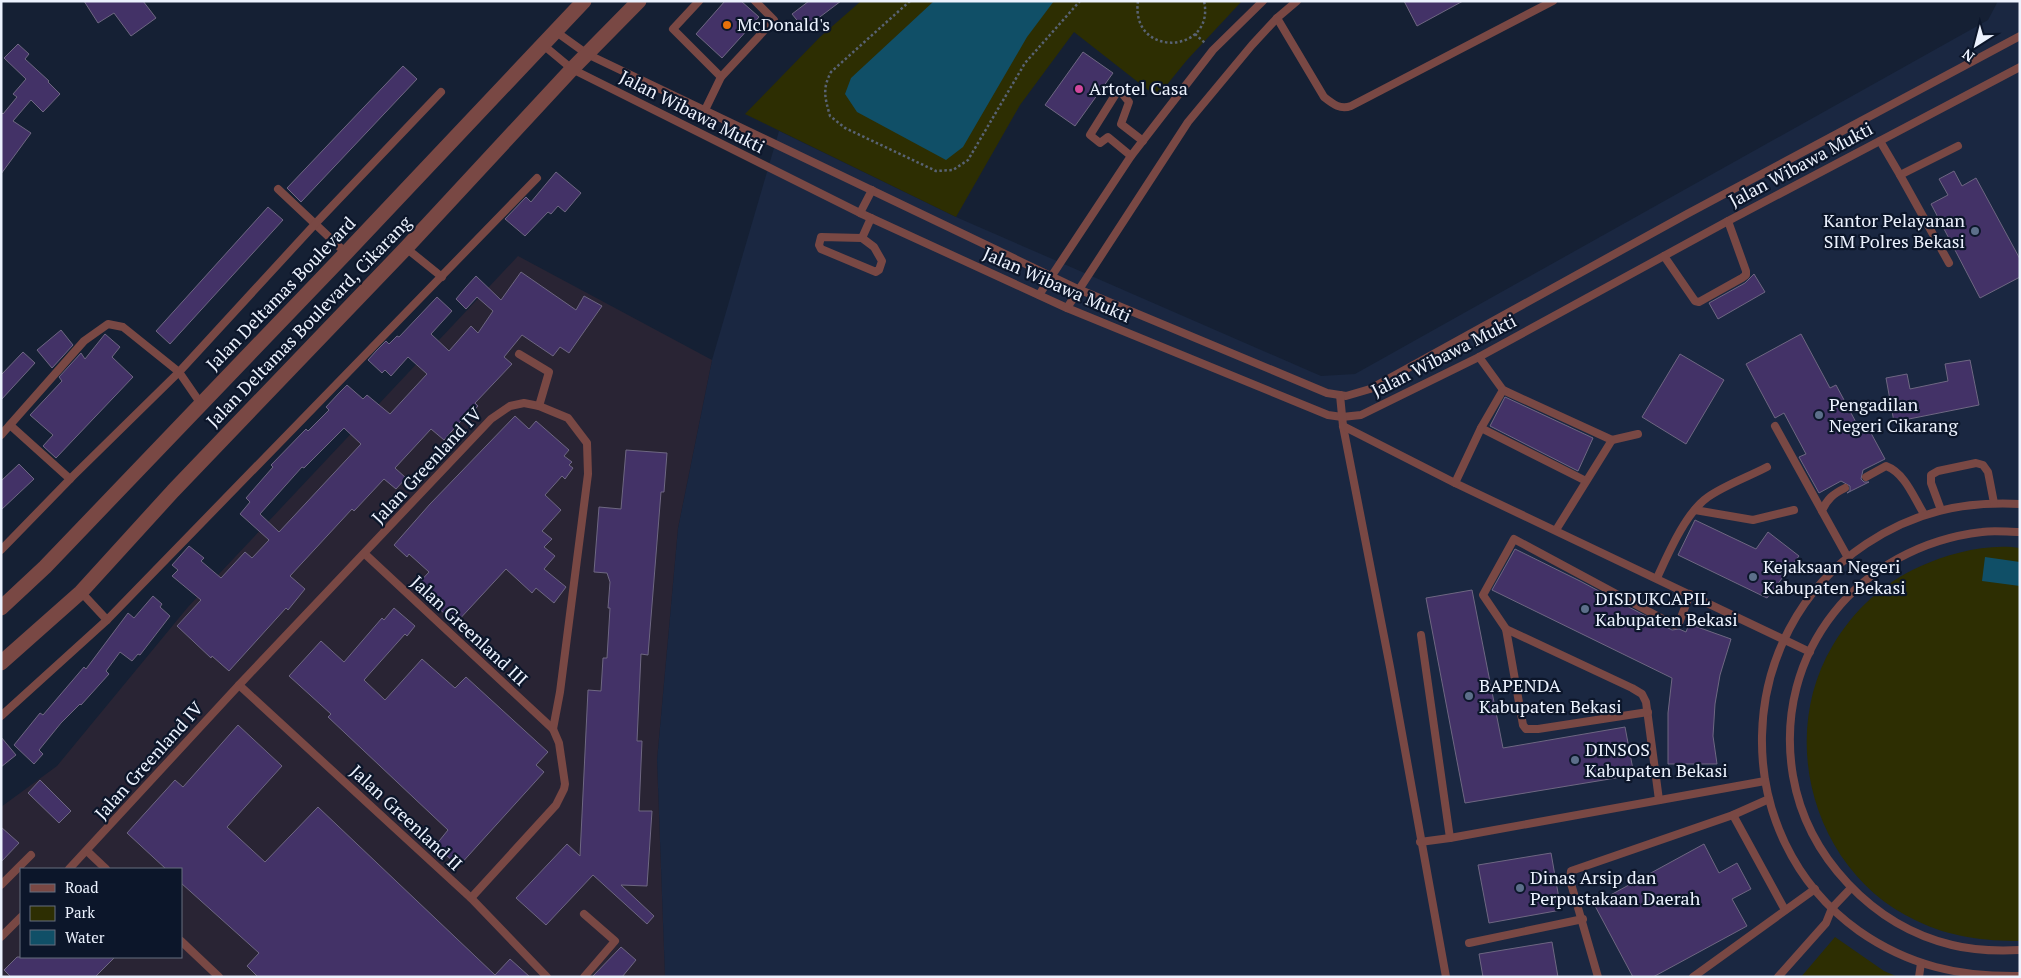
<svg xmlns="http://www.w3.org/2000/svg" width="2021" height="978" font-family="'PT Serif',serif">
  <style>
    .built { fill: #1a2741 }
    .industrial { fill: #292434; fill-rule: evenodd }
    .green { fill: #2d2e02 }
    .water { fill: #104f67 }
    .building { fill: #433267; stroke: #6e6782; fill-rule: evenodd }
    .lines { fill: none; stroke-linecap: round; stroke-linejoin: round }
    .path { stroke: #596374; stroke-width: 2.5; stroke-dasharray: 2.5 2.5; stroke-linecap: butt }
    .service { stroke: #794844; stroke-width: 8 }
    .tertiary { stroke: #794844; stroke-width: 15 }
    .food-dot { fill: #e8710a; stroke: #0c162a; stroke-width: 2 }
    .hotel-dot { fill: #d1479c; stroke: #0c162a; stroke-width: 2 }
    .service-dot { fill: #5c6f8a; stroke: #0c162a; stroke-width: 2 }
    .labels { text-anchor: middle; stroke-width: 4.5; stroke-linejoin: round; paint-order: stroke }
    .poi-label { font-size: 18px; fill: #ecf2fe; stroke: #0c162a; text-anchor: start }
    .street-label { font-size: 18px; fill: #ecf2fe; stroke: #0c162a }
  </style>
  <rect width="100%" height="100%" fill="#152034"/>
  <path class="built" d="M1998 1H2020V977H665L657 760 678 528 712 360 779 131 956 217 1321 376 1355 374 1988 20Z"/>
  <path class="industrial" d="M518 256 712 360 678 528 657 760 665 977H1V807L57 766 188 607ZM21 869H181V957H21Z"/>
  <g class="green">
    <path d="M861 1H1242L1187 60 1157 97 1074 32 1020 105 956 217 745 114 820 37Z"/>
    <path d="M2020 548V941C1984 941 1950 937 1917 921 1815 874 1776 740 1833 645 1854 610 1883 583 1921 566 1949 553 1989 543 2020 548Z"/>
    <path d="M1835 937 1884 971 1898 977H1801Z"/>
  </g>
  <g class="water">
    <path d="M934 1H1054L1027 37 963 147 946 160 857 112 845 94 851 78Z"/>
    <path d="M1985 557 2020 562V586L1982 581Z"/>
  </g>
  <g class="building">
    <path d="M84 1H143L156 18 131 36 114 13 98 23Z"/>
    <path d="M725 1H741L759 17 722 58 696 34Z"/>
    <path d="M809 1H841L804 29 792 14Z"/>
    <path d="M1404 1H1463L1417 26Z"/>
    <path d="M18 44 29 54 25 59 49 81 48 82 60 94 43 112 31 100 13 121 31 133 1 174V112L3 114 17 97 13 94 26 79 4 58Z"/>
    <path d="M1083 52 1113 73 1075 126 1045 105Z"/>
    <path d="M403 66 417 79 301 202 287 188Z"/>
    <path d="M1954 171 1962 186 1976 178 2020 259V277L1980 298 1931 204 1948 195 1939 179Z"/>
    <path d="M556 172 581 193 565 212 558 206 551 214 548 212 525 236 505 219 526 197 531 202Z"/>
    <path d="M268 207 283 220 170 344 156 331Z"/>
    <path d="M521 272 576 310 584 296 602 306 569 353 560 347 553 356 522 335 504 357 512 364 475 403 478 406 469 416 467 414 444 440 431 429 395 468 406 478 396 489 384 479 354 511 352 509 290 576 305 589 288 610 286 608 229 671 212 656 211 658 177 626 201 600 172 576 178 570 172 565 189 546 204 558 201 561 221 578 245 552 252 558 269 540 240 514 250 502 246 498 273 467 271 465 306 429 308 431 329 410 326 407 339 393 347 385 363 399 367 395 390 414 427 374 408 357 391 376 385 370 382 373 368 360 377 350 386 341 389 344 397 336 399 337 437 297 452 311 431 334 449 351 471 326 478 333 493 311 477 297 466 309 456 299 466 287 476 276 501 300ZM344 428 361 444 279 532 260 514 302 467 304 468Z"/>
    <path d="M1754 274 1765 292 1718 319 1709 303 1745 283Z"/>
    <path d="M61 330 73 345 52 368 37 350Z"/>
    <path d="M105 334 120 347 112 357 133 377 56 458 43 446 53 435 30 415 62 381 59 377 81 353 85 359Z"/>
    <path d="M1801 334 1830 388 1836 385 1858 426 1865 422 1885 459 1863 470 1861 479 1864 482H1869L1847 493 1850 491V486L1841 481 1819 493 1799 457 1806 454 1784 413 1775 418 1746 364Z"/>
    <path d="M23 352 35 363 1 400V375Z"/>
    <path d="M1680 354 1724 380 1686 444 1642 417Z"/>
    <path d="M1970 360 1979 405 1894 422 1886 378 1907 374 1910 389 1948 381 1945 364Z"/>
    <path d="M1505 397 1593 438 1578 471 1490 426Z"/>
    <path d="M515 416 529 429 536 421 569 450 564 456 572 462 569 465 573 468 565 479 562 476 545 495 561 510 542 531 552 539 544 547 555 556 544 569 566 587 554 603 536 588 532 593 506 569 456 623 438 608 439 606 416 586 429 572 409 554 407 557 394 545 430 504Z"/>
    <path d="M626 450 667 453 664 492H661L648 655 641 654 637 741H642L639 811H652L647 886 621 885 654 916 647 924 593 875 546 925 516 898 567 844 580 856 588 690 601 691 603 658H607L610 608H608L610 582 607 573 594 572 599 507 621 509Z"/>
    <path d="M19 464 34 479 1 510V481Z"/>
    <path d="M1695 520 1756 549 1768 532 1799 556 1767 598 1678 555Z"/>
    <path d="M1515 549 1580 581 1672 630 1679 629 1686 632 1689 624 1731 639 1720 675 1715 704 1713 736 1717 764H1668V713L1672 678 1492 590Z"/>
    <path d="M1472 590 1503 748 1625 727 1634 775 1465 803 1426 598Z"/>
    <path d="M153 596 162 604 160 607 170 616 140 655 138 654 132 661 120 652 106 671 109 674 81 705 80 704 61 723 39 750 43 754 34 764 14 745 40 713 43 715 84 667 86 669 128 613 134 618Z"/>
    <path d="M394 608 415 626 407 636 405 634 364 680 385 700 422 659 455 688 466 677 548 752 536 765 544 772 459 866 435 846 448 830 328 717 331 714 289 676 321 641 344 662 382 618 384 620Z"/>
    <path d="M238 725 282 766 227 827 265 862 318 807 495 975 510 959 530 977H258L247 966 259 953 181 883V869H166L127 833 175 780 183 787Z"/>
    <path d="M1 737 16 755 1 767Z"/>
    <path d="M40 780 71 811 59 823 28 793Z"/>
    <path d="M1 827 19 843 1 862Z"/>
    <path d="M1704 844 1719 873 1737 863 1751 889 1732 899 1747 926 1653 977H1633L1594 904Z"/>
    <path d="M1551 853 1561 910 1489 923 1478 865Z"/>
    <path d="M1552 942 1558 977H1483L1479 954Z"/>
    <path d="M621 947 636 960 622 977H592Z"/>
    <path d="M17 957H115L95 977H11L4 970Z"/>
  </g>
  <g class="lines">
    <g class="path">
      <path d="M910 1 831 72C822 89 825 98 830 116L845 128 936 171 953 170 968 160 1025 63 1080 1"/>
      <path d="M1138 1C1130 59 1216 54 1204 1"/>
      <path d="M1195 34 1205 43"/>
    </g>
    <g class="service">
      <path d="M699 1 673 29 721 77"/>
      <path d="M1277 18 1324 97C1333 104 1340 110 1351 106L1553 1"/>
      <path d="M555 31 587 54 1078 289 1327 393 1346 396 1370 389 1687 214 2020 36"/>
      <path d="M542 44 572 69 860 213 1067 308 1328 415 1342 417 1361 415 1479 357 1728 221 2020 67"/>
      <path d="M705 110 721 77 774 20 755 1"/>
      <path d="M1880 141 1900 175"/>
      <path d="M1131 156 1108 137 1100 143 1090 135 1117 92 1120 91 1129 102 1121 124 1143 141"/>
      <path d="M278 189 346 253"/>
      <path d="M860 213 872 190"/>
      <path d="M862 238 821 237 819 245 821 249 876 272 879 270 882 261 874 247 862 238 871 218"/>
      <path d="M406 248 442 277"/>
      <path d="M1664 256 1695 301 1699 302 1742 278 1746 275V271L1728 221"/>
      <path d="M1949 263 1900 175 1958 146"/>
      <path d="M1039 295 1131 156 1213 50 1263 1"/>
      <path d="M1067 308 1188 122 1252 45 1277 18 1297 1"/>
      <path d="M519 354 549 372 539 406"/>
      <path d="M1479 357 1503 390 1612 440 1556 530"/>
      <path d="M1340 395 1343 426 1390 667 1446 977"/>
      <path d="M10 425 70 479"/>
      <path d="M1343 426 1455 483 1810 652"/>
      <path d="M1775 426 1822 511"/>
      <path d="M1481 428 1586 481"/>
      <path d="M1 435 84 341 108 324 123 327 179 372 201 404"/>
      <path d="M1612 440 1638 434"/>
      <path d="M1866 477 1886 466C1905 473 1914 498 1924 514"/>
      <path d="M1455 483 1481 428 1503 390"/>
      <path d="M1845 488C1833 494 1827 499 1822 511L1847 556"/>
      <path d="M2020 504C1963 501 1914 512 1866 544 1731 634 1726 836 1859 931 1909 966 1960 977 2020 976"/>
      <path d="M1695 510 1753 520 1794 510"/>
      <path d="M1941 510 1931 483V475L1938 471 1976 463 1983 465 1988 472 1994 503"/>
      <path d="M2020 532C2007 532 1994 530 1982 532 1860 546 1772 652 1793 776 1807 857 1873 926 1952 945 1975 951 1997 951 2020 950"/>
      <path d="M1 550 73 476 179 372 316 223 441 92"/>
      <path d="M365 554 553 729"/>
      <path d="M1657 578C1668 554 1686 512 1708 497 1725 485 1748 477 1767 467"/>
      <path d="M81 592 107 620"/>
      <path d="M1506 629 1632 688 1642 694 1646 702 1659 800"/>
      <path d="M1421 635 1450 838"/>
      <path d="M239 685 471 898 547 977"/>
      <path d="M1648 712 1538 729H1526L1523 725 1506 629 1483 595 1514 539 1674 625 1679 623 1690 594"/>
      <path d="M1 716 107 620 537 178"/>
      <path d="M1733 815 1785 910"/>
      <path d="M1420 842 1450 838 1765 781"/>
      <path d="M87 851 106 869"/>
      <path d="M69 869 239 685 491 419 510 406 524 403 539 406 568 418 587 443 588 474 560 692 553 729 559 743 565 784 564 789 556 805 471 898"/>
      <path d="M1 885 31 855"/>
      <path d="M1 937 21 917"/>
      <path d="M181 941 219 977"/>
      <path d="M1469 943 1583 919"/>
      <path d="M584 977 615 941 584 914"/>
      <path d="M1598 977 1570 880 1571 871 1733 815 1769 799"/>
      <path d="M1693 977 1815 889"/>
      <path d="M1778 977 1826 923 1832 908 1851 888"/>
      <path d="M1919 977 1921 963"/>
    </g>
    <g class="tertiary">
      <path d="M1 608 45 567 346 253 584 1"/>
      <path d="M1 663 81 592 173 491 406 248 572 69 639 1"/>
    </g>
  </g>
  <circle class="food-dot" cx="727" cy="25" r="5"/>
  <circle class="hotel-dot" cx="1079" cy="89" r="5"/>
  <g class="service-dot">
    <circle cx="1975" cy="231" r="5"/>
    <circle cx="1819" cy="415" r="5"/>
    <circle cx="1753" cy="577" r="5"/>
    <circle cx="1585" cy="609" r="5"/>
    <circle cx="1469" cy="696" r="5"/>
    <circle cx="1575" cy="760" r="5"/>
    <circle cx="1520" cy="888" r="5"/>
  </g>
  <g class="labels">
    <g class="poi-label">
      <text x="737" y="31">McDonald's</text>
      <text x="1089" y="95">Artotel Casa</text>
      <text x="1965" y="227" text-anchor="end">Kantor Pelayanan<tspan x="1965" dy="21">SIM Polres Bekasi</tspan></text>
      <text x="1829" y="411">Pengadilan<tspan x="1829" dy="21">Negeri Cikarang</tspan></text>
      <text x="1763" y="573">Kejaksaan Negeri<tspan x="1763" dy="21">Kabupaten Bekasi</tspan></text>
      <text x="1595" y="605">DISDUKCAPIL<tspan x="1595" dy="21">Kabupaten Bekasi</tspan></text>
      <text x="1479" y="692">BAPENDA<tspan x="1479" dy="21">Kabupaten Bekasi</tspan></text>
      <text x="1585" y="756">DINSOS<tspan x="1585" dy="21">Kabupaten Bekasi</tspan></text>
      <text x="1530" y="884">Dinas Arsip dan<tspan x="1530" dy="21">Perpustakaan Daerah</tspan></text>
    </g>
    <g class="street-label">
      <text transform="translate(692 112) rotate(27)" y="6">Jalan Wibawa Mukti</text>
      <text transform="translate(1801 165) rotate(-28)" y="6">Jalan Wibawa Mukti</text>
      <text transform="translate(1057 285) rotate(24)" y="6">Jalan Wibawa Mukti</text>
      <text transform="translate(281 294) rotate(-46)" y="6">Jalan Deltamas Boulevard</text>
      <text transform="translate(309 322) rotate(-46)" y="6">Jalan Deltamas Boulevard, Cikarang</text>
      <text transform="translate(1444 356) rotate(-27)" y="6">Jalan Wibawa Mukti</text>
      <text transform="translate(427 466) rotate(-47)" y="6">Jalan Greenland IV</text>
      <text transform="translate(469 631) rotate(43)" y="6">Jalan Greenland III</text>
      <text transform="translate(149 761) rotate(-48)" y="6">Jalan Greenland IV</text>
      <text transform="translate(406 818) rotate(43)" y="6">Jalan Greenland II</text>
    </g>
  </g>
  <rect width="2021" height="978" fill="none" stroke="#ecf2fe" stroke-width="5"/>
  <rect x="20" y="868" width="162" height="90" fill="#0c162a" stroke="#666e7f"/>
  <rect x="30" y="884" width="25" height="8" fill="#794844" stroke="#666e7f"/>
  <text x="65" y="893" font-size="15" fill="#ecf2fe">Road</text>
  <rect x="30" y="906" width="25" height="15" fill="#2d2e02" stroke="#666e7f"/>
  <text x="65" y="918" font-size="15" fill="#ecf2fe">Park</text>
  <rect x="30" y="930" width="25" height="15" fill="#104f67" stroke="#666e7f"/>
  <text x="65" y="943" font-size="15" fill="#ecf2fe">Water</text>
  <g transform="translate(1976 45) rotate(216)" stroke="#0c162a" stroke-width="4" paint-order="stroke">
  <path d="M0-4L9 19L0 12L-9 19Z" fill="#ecf2fe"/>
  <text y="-8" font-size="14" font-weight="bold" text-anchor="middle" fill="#ecf2fe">N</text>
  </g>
</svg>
